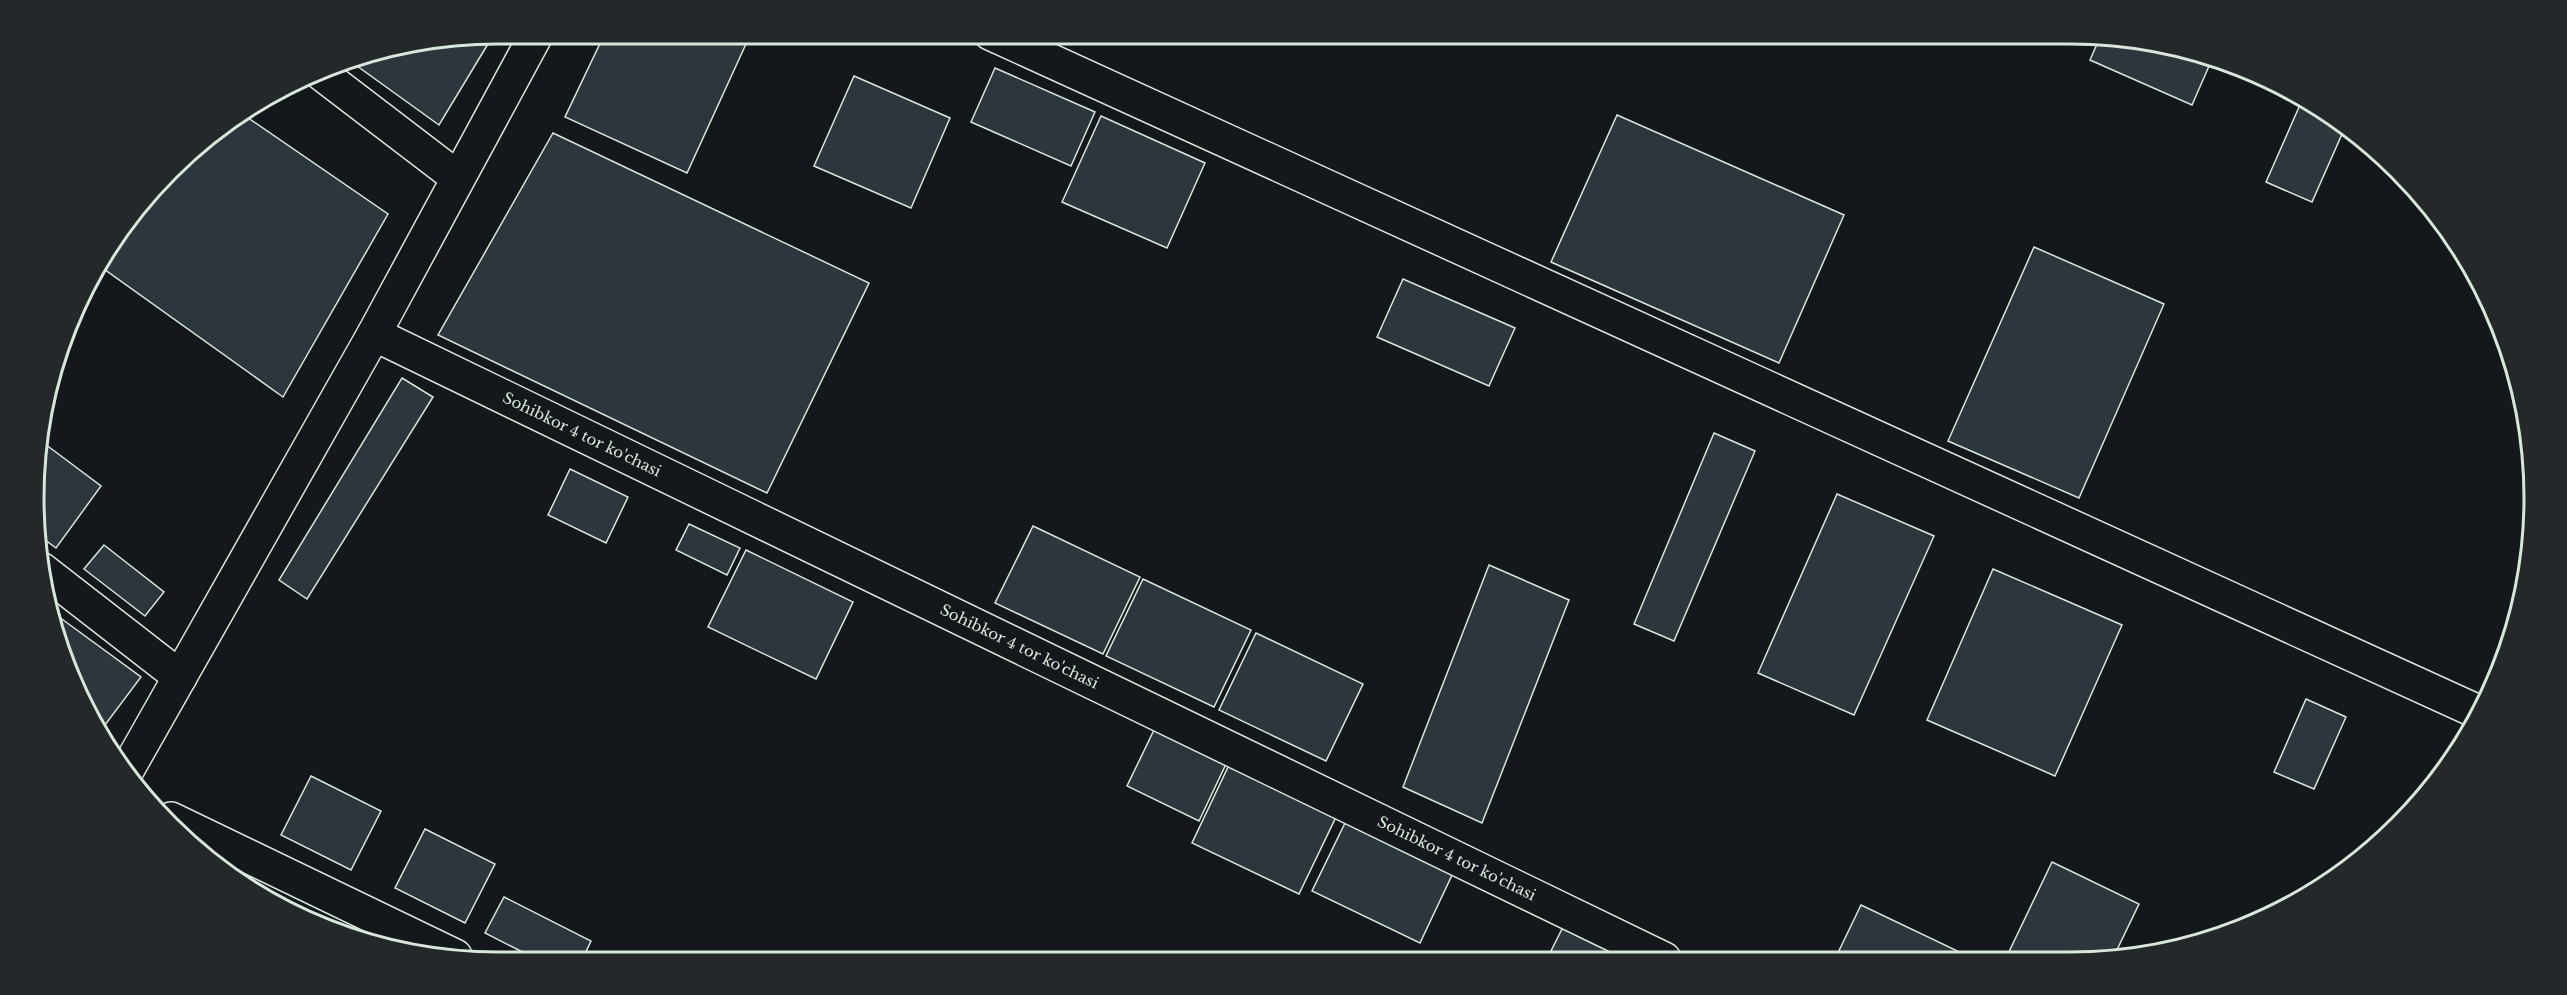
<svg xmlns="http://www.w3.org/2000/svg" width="2567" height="995" font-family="'Libre Baskerville',serif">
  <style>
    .building { fill: #2c363c; stroke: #d8e6dc; stroke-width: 1.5 }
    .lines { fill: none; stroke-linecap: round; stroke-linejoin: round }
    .street-casing { stroke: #d8e6dc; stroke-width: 36 }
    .street { stroke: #14181c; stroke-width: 33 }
    .labels { text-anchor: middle; stroke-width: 4.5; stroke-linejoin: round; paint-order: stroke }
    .street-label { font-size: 15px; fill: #d8e6dc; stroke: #14181c }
    .rim { fill: none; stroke: #d8e6dc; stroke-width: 3 }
  </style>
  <rect width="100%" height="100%" fill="#14181c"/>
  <g class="building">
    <path d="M605 33H751L687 173 565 117Z"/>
    <path d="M494 34 439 125 346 58H348Z"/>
    <path d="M2100 37 2190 49 2213 57 2192 105 2090 60Z"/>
    <path d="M995 68 1095 112 1071 166 971 122Z"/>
    <path d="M854 76 950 118 911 208 814 166Z"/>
    <path d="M2303 98 2346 125 2312 202 2266 182Z"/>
    <path d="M241 113 388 214 283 397 97 264 191 148Z"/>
    <path d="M1617 115 1844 215 1779 363 1551 262Z"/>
    <path d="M1101 116 1205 163 1167 248 1062 202Z"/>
    <path d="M553 133 869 283 767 493 438 335Z"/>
    <path d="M2034 247 2164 304 2079 498 1948 441Z"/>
    <path d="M1403 279 1515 328 1489 386 1377 337Z"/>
    <path d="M402 378 433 397 307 599 279 580Z"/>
    <path d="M1714 433 1755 451 1674 641 1634 624Z"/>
    <path d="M37 438 101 486 56 548 40 536Z"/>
    <path d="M570 469 628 497 606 543 548 515Z"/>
    <path d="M1837 494 1934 536 1854 715 1758 673Z"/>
    <path d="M689 524 740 548 727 575 676 550Z"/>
    <path d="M1033 526 1140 577 1103 654 995 603Z"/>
    <path d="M104 545 164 592 145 616 84 569Z"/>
    <path d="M746 550 853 602 816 679 708 627Z"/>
    <path d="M1489 565 1569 600 1482 823 1403 787Z"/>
    <path d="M1993 569 2122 625 2055 776 1927 720Z"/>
    <path d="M1143 579 1251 630 1214 707 1106 656Z"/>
    <path d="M55 614 141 677 105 725 88 712 68 676 51 618Z"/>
    <path d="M1256 633 1363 684 1326 761 1219 710Z"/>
    <path d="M2306 699 2346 717 2314 789 2274 772Z"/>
    <path d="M1154 730 1226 764 1199 821 1127 786Z"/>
    <path d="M1229 765 1336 817 1299 894 1192 843Z"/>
    <path d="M311 776 381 811 351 870 281 835Z"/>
    <path d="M1346 821 1453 873 1420 943 1312 891Z"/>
    <path d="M425 829 495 864 465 923 395 888Z"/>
    <path d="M2052 862 2139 904 2113 958H2006Z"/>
    <path d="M504 897 591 941 581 962H542L485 933Z"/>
    <path d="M1861 905 1968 956 1967 958 1835 959Z"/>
    <path d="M1563 927 1631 959H1547Z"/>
  </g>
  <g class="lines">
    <g class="street-casing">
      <g id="street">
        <path d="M990 33 2476 711"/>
        <path d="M318 71 458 178"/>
        <path id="s1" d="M374 334 1664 959"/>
        <path d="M41 569 180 677"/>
        <path d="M126 772 374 334 537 33"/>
        <path d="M171 819 455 956"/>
      </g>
    </g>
    <use href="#street" class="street"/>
  </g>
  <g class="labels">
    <g class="street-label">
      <text dy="5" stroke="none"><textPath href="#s1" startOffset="231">Sohibkor 4 tor ko'chasi</textPath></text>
      <text dy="5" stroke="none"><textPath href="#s1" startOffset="717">Sohibkor 4 tor ko'chasi</textPath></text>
      <text dy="5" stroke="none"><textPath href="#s1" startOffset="1203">Sohibkor 4 tor ko'chasi</textPath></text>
    </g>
  </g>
  <path d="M0 0H2567V995H0ZM498 44H2070A454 454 0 0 1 2524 498V498A454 454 0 0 1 2070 952H498A454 454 0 0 1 44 498V498A454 454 0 0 1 498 44Z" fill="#24282b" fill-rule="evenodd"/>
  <path class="rim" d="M498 44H2070A454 454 0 0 1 2524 498V498A454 454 0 0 1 2070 952H498A454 454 0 0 1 44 498V498A454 454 0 0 1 498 44Z"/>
</svg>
